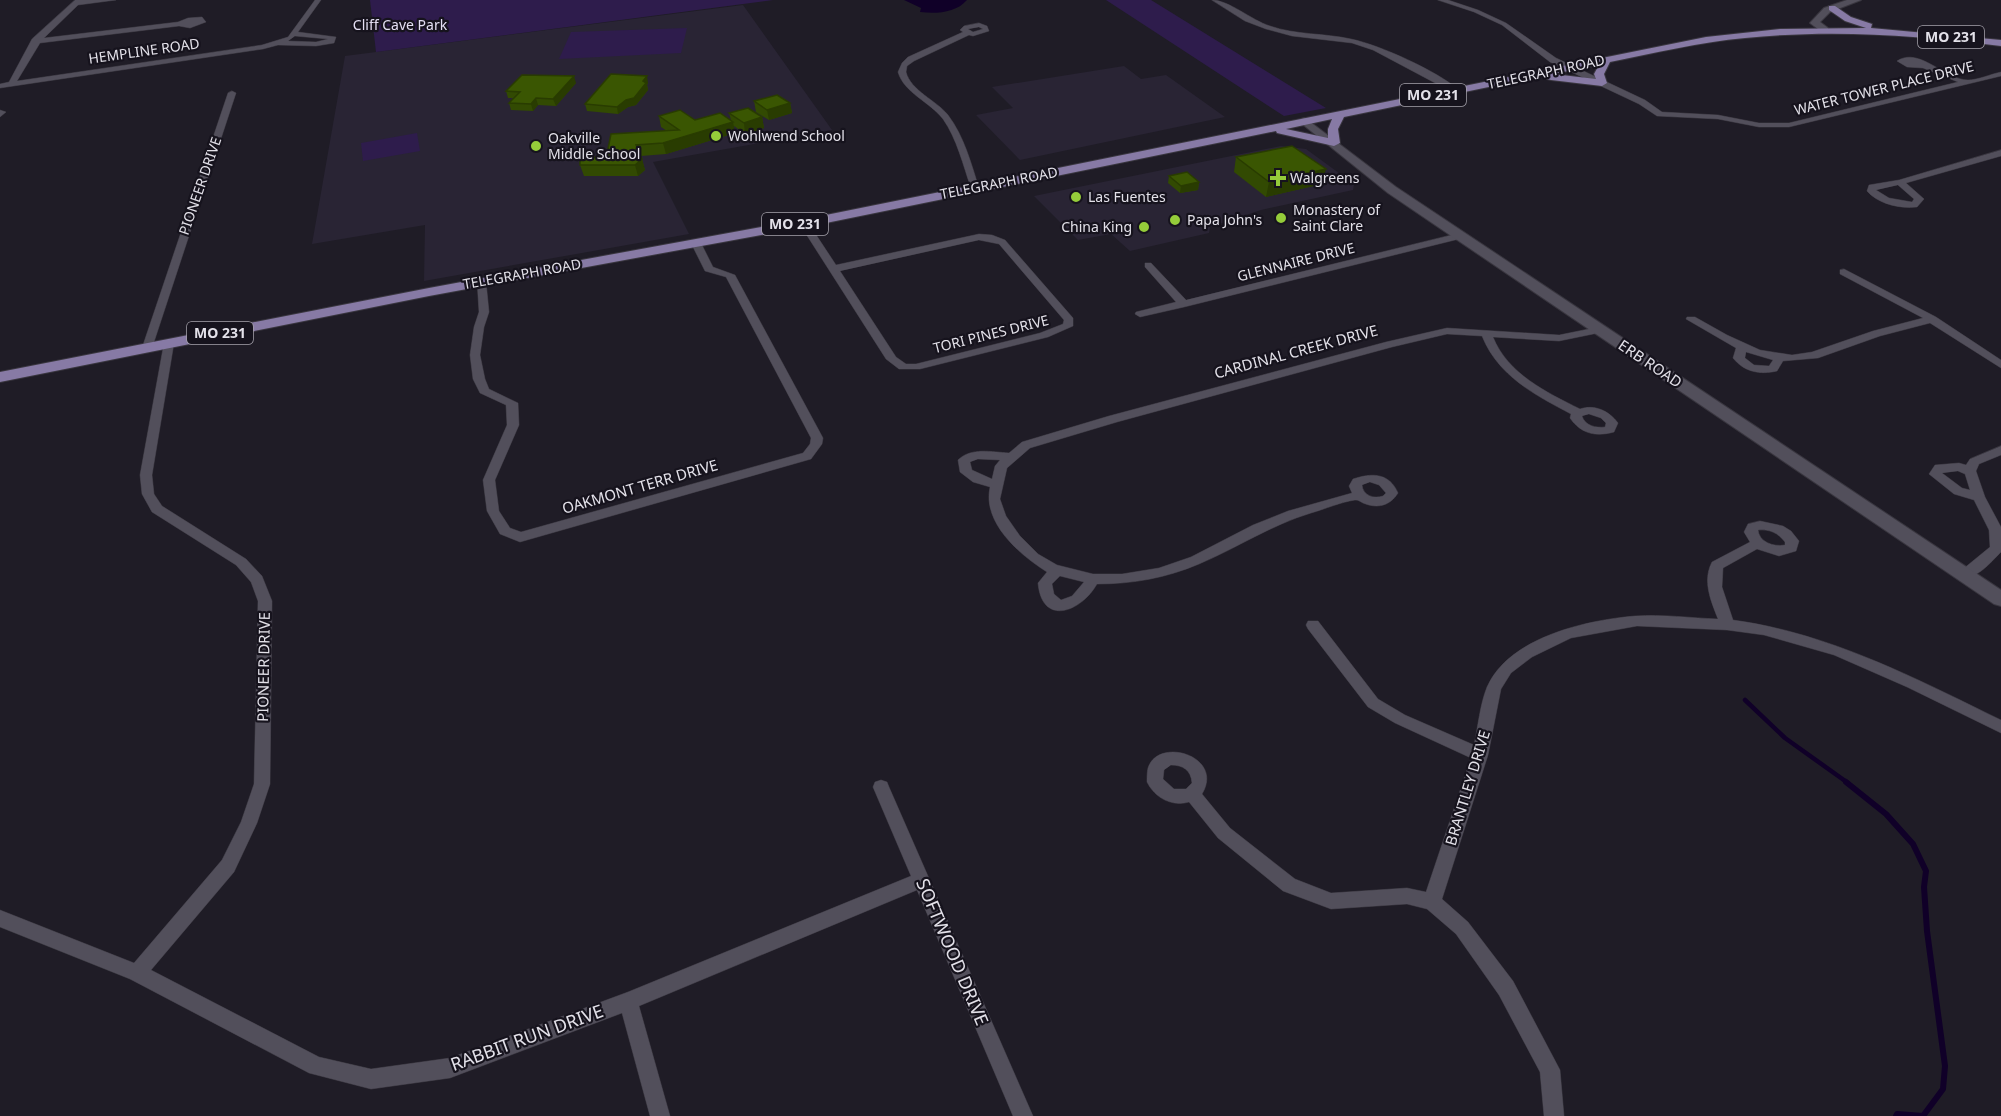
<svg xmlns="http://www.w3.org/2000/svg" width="2001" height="1116" font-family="'Noto Sans',sans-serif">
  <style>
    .built { fill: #292434 }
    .green { fill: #2e1c4c }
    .water { fill: #100028 }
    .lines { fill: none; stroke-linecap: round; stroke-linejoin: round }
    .stream-far1 { stroke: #100028; stroke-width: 4.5 }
    .stream { stroke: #100028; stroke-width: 6 }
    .street-casing { stroke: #39363f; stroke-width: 1 }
    .secondary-casing { stroke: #39363f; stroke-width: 2 }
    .primary-casing { stroke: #39363f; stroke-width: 2 }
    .street { fill: #524f5b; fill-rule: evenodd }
    .secondary { fill: #524f5b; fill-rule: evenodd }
    .primary { fill: #877aa5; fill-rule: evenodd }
    .wall { fill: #324a02 }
    .shaded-wall { fill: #293c01 }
    .building { fill: #3a5602; stroke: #293c01; stroke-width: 1.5 }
    .poi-dot { fill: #95cc3a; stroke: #16131d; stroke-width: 2 }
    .labels { text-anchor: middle; stroke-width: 4.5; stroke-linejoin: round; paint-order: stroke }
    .far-park-label { font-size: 14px; fill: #e4dff3; stroke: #16131d }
    .shield { fill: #16131d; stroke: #a6a3ac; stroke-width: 1.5 }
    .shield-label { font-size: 14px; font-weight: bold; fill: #e3e1e9 }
    .far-street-label { font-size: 14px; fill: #e3e1e9; stroke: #16131d }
    .far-poi-label { font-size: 14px; fill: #e3e1e9; stroke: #16131d; text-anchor: start }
    .street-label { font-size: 15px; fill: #e3e1e9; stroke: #16131d }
    .near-street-label { font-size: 18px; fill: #e3e1e9; stroke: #16131d }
  </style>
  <rect width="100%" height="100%" fill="#1f1c26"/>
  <g class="built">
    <path d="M743 5 832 130 653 162 689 234 424 281 425 225 312 244 345 56Z"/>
    <path d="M1124 66 1141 79 1166 75 1225 117 1020 160 976 115 1013 108 992 87Z"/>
    <path d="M1281 146 1306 149 1354 184 1353 190 1261 210 1210 227 1209 233 1130 251 1111 234 1078 240 1034 196Z"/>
  </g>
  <g class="green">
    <path d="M370 0H773L376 52Z"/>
    <path d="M1106 0H1151L1326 108 1284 116Z"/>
    <path d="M687 28 681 53 559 59 571 32Z"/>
    <path d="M417 133 420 151 363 161 361 143Z"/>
  </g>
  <path class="water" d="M904 0H967C956 13 936 14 920 12L921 8Z"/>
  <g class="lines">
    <path class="stream-far1" d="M1745 700 1785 738 1848 783"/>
    <path class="stream" d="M1846 782 1886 814 1913 844 1926 871 1924 887 1927 931 1945 1066 1943 1089 1923 1116 1897 1114 1896 1116"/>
    <g class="street-casing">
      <g id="street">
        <path d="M75 0H116L78 5 44 38 178 22 188 18 202 17 206 22 190 28 179 26 40 43 17 81 262 45 288 37 315 0H321L298 32 336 37 334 43 316 46 278 45 263 49 0 88V84L9 82 32 39ZM295 36 328 39 316 42 288 41Z"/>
        <path d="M1212 0C1229 0 1251 20 1270 26 1296 35 1324 33 1351 39 1380 45 1437 71 1459 90L1452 92 1373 50 1352 43 1292 36 1266 29 1245 21Z"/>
        <path d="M1438 0H1448L1478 10 1506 23 1556 58 1645 100 1662 112 1718 115 1759 123H1789L1958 82 1923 68 1907 67 1897 61C1919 46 1945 80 1968 80 1978 80 1991 74 2001 72V76L1789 127H1759L1718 119 1657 116 1639 104 1550 62 1502 25 1474 12Z"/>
        <path d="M979 23 987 26 989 31 973 36 969 35 914 61 907 66 906 72C911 91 936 100 948 115 964 136 971 163 979 188L975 191 971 188C963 165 957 139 943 119 930 102 904 93 898 72L902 63 908 57 963 32 960 30 964 26ZM979 27 983 29 973 32 968 29Z"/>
        <path d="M232 91 236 93 152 348 147 351 143 350 142 348 228 93Z"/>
        <path d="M0 110 6 112 0 117Z"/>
        <path d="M2001 150V156L1906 183 1924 199 1917 207C1900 209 1878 204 1867 191L1869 185 1899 180ZM1898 185 1914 199 1912 202 1889 198 1876 190Z"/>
        <path d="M804 220 807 221 836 265 979 234 992 235 1005 240 1073 318V326L1048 337 920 369H899L886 359 799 223ZM979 240 999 244 1064 320 1063 324 1040 333 916 364H906L896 357 840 271Z"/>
        <path d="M1460 233 1463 234V238L1184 307 1140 317 1135 314 1136 312 1176 302 1145 267V263H1151L1186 300Z"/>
        <path d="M696 240 701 243 713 267 735 275 823 438 822 444 811 459 520 542 500 534 487 511 483 480 507 425 506 405 480 393 473 379 470 355 474 327 479 312 477 280 481 279 486 282 489 312 484 327 480 355 485 379 489 389 518 403 519 425 495 480 499 511 510 528 521 532 803 453 810 444 811 438 726 277 705 271 691 243Z"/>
        <path d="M1844 269 1936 317 2001 360V368L1930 323 1880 336 1818 358 1783 361 1777 371C1760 375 1744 372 1733 358L1736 348 1686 319 1687 317H1695L1727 335 1760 350 1792 355 1812 352 1873 331 1923 318 1840 274V270ZM1746 352 1773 360 1769 366 1754 365 1745 358Z"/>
        <path d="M1599 327 1603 328V332L1559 341 1493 337C1508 374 1546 392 1580 409 1595 404 1609 411 1618 423L1614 432C1596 437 1581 434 1570 418L1571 414C1535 395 1498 376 1482 336L1447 334 1392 347 1117 422 1030 448 1007 468 1000 499 1006 516 1020 536 1038 554 1057 565 1093 574H1122L1159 568 1191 557 1253 525 1288 511 1352 493 1349 486 1353 479C1371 473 1389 472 1398 493 1390 506 1377 509 1363 503 1359 501 1359 500 1355 500 1341 502 1325 509 1311 513 1271 525 1237 548 1199 564 1166 578 1133 584 1097 584 1081 612 1042 627 1038 583L1047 572C1020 555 982 523 990 487L973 482 960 472 958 460C971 447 992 452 1009 453L1022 442 1109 416 1386 342 1447 328 1559 335ZM1589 414 1601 418 1606 423 1605 427C1596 428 1585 426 1582 416ZM978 459 1000 460 995 466 992 479 972 470 970 462ZM1370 482 1379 485 1386 493 1383 496C1374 499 1363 496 1362 485ZM1060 576 1084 582 1072 596 1061 600 1054 594 1052 584Z"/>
        <path d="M169 340 174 343 152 475 154 494 162 506 246 559 262 576 272 601 270 784 257 823 234 872 151 970 319 1057 371 1069 450 1058 628 992 911 876 873 787 875 782 881 780 887 782 889 787 1033 1116H1013L917 890 639 1006 670 1116H650L622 1013 450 1078 371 1089 309 1073 130 979 0 927V910L134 963 222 860 241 822 254 784 258 601 251 582 236 565 152 512 142 494 140 475 164 343Z"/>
        <path d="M2001 446V455L1979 464 1976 471 1985 497 2001 527V552C1991 562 1975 582 1959 577L1957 574 1990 547 1989 530 1974 500 1954 494 1929 474 1935 465 1959 463 1966 465 1970 459ZM1958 471 1965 474 1970 490 1962 488 1942 473Z"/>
        <path d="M1760 521 1783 526 1791 531 1799 541 1796 551 1779 556 1757 549 1723 568 1722 587 1733 620C1829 633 1915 678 2001 720V733L1907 687 1834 655 1764 635 1727 630 1637 626 1571 638 1532 657 1511 673 1501 689 1488 755 1442 899 1468 922 1513 981 1560 1070 1564 1116H1544L1540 1072 1499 995 1456 934 1427 909 1407 904 1331 909 1283 891 1218 838 1189 802C1172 807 1155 798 1147 782 1147 777 1147 772 1148 768 1158 736 1225 756 1202 794L1230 828 1295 879 1331 893 1407 888 1426 892 1471 758 1395 723 1368 707 1308 629 1306 625 1308 621H1318L1378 699 1405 715 1474 745C1478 727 1480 704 1487 687 1509 637 1587 620 1635 616 1662 614 1691 618 1718 619 1711 601 1702 581 1712 562L1750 542 1744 532 1748 524ZM1758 530C1770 529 1778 533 1785 542V545C1773 547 1759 542 1758 530ZM1171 765C1183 765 1191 770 1192 783L1186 789H1174L1163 779 1164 770Z"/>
      </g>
    </g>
    <g class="secondary-casing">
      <g id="secondary">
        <path d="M1847 0H1861L1830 12 1820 22 1828 28V32H1822L1810 23 1824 8Z"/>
        <path d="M1305 118 1396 187 2001 590V606L1994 604 1388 193 1301 123V119Z"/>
      </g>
    </g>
    <g class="primary-casing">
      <path id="primary" d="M1829 6H1835L1851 17 1872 24 1871 28 2001 40V46C1916 35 1831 29 1745 38 1700 42 1655 53 1610 62L1604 74 1607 83 1602 86 1551 80 1547 79V75L1344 117 1338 129 1340 143 1334 146 1277 133 1276 131 826 223 429 296 0 382V372L429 288 826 215 1706 37 1780 29 1866 28 1845 21 1829 10ZM1599 65 1594 74 1596 79 1553 74ZM1332 119 1328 129V138L1286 129Z"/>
    </g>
    <use href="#street" class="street"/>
    <use href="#secondary" class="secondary"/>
    <use href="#primary" class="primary"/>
  </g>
  <g class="wall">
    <path d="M576 83 556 106 538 105 533 111 511 110 509 103 513 98H508L506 91Z"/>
    <path d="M648 83 647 85 648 90 636 105 628 107 618 114 587 111 585 104Z"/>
    <path d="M754 101 790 103 792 113 769 120 756 112Z"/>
    <path d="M729 113 762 117 764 128 745 134 734 126 735 133 666 154 641 156 645 170 638 176H584L580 165 607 154 667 131 661 127 659 116 695 120H731Z"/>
    <path d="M1236 157 1322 184 1266 197 1234 172Z"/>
    <path d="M1169 176 1199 182 1198 190 1180 193 1168 183Z"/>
  </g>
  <g class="shaded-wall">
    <path d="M574 76 576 83 556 106 553 99Z"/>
    <path d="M647 76 648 83 647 85 648 90 636 105 628 107 618 114 617 107Z"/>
    <path d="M536 98 538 105 533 111 531 104Z"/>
    <path d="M790 103 792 113 769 120 767 110Z"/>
    <path d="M762 117 764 128 745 134 744 123Z"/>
    <path d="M733 122 735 133 666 154 663 143Z"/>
    <path d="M642 159 645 170 638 176 635 165Z"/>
    <path d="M1326 169 1322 184 1266 197 1269 182Z"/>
    <path d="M1199 182 1198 190 1180 193 1181 186Z"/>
  </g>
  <g class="building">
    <path d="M611 74 647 76 643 81 646 83 634 98 626 100 617 107 585 104Z"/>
    <path d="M522 75 574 76 553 99 536 98 531 104 509 103 520 92 506 91Z"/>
    <path d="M777 95 790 103 767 110 754 101Z"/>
    <path d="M748 108 762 117 744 123 729 113Z"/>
    <path d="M680 110 695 120 720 113 733 122 663 143 636 145 642 159 635 165H580V161L607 154 611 134 679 130 659 116Z"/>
    <path d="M1292 146 1326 169 1269 182 1236 157Z"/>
    <path d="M1187 172 1199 182 1181 186 1169 176Z"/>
  </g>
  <g class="poi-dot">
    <circle cx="716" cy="136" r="6"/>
    <circle cx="536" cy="146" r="6"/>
    <path d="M1275 169h6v6h6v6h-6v6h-6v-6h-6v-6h6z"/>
    <circle cx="1076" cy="197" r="6"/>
    <circle cx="1281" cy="218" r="6"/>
    <circle cx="1175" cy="220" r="6"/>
    <circle cx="1144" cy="227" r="6"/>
  </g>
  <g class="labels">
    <g class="far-park-label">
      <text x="400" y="30">Cliff Cave Park</text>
    </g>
    <g class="shield">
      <rect x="1918" y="26" width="66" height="22" rx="4.5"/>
      <rect x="1400" y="84" width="66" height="22" rx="4.5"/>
      <rect x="762" y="213" width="66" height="22" rx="4.5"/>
      <rect x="187" y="322" width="66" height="22" rx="4.5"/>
    </g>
    <g class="shield-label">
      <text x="1951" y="42">MO 231</text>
      <text x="1433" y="100">MO 231</text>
      <text x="795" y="229">MO 231</text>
      <text x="220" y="338">MO 231</text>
    </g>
    <g class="far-street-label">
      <text transform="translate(144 51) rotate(-8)" y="5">HEMPLINE ROAD</text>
      <text transform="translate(1546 72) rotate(-12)" y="5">TELEGRAPH ROAD</text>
      <text transform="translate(1884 88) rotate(-14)" y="5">WATER TOWER PLACE DRIVE</text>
      <text transform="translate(999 183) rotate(-11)" y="5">TELEGRAPH ROAD</text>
      <text transform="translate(200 186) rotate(-71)" y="5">PIONEER DRIVE</text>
      <text transform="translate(1296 262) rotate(-14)" y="5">GLENNAIRE DRIVE</text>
      <text transform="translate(522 274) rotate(-10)" y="5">TELEGRAPH ROAD</text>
      <text transform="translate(991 334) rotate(-14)" y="5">TORI PINES DRIVE</text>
    </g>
    <g class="far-poi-label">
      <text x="728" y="141">Wohlwend School</text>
      <text x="548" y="143">Oakville<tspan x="548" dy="16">Middle School</tspan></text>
      <text x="1290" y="183">Walgreens</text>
      <text x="1088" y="202">Las Fuentes</text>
      <text x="1293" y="215">Monastery of<tspan x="1293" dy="16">Saint Clare</tspan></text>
      <text x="1187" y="225">Papa John's</text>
      <text x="1132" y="232" text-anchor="end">China King</text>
    </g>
    <g class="street-label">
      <text transform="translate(1296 352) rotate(-15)" y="5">CARDINAL CREEK DRIVE</text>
      <text transform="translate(1650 364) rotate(34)" y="5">ERB ROAD</text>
      <text transform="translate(640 487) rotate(-16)" y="5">OAKMONT TERR DRIVE</text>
      <text transform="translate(264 667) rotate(-89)" y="5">PIONEER DRIVE</text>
      <text transform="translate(1468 788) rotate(-73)" y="5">BRANTLEY DRIVE</text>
    </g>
    <g class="near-street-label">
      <text transform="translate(952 952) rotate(67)" y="6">SOFTWOOD DRIVE</text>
      <text transform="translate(527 1038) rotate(-20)" y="6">RABBIT RUN DRIVE</text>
    </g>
  </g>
</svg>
